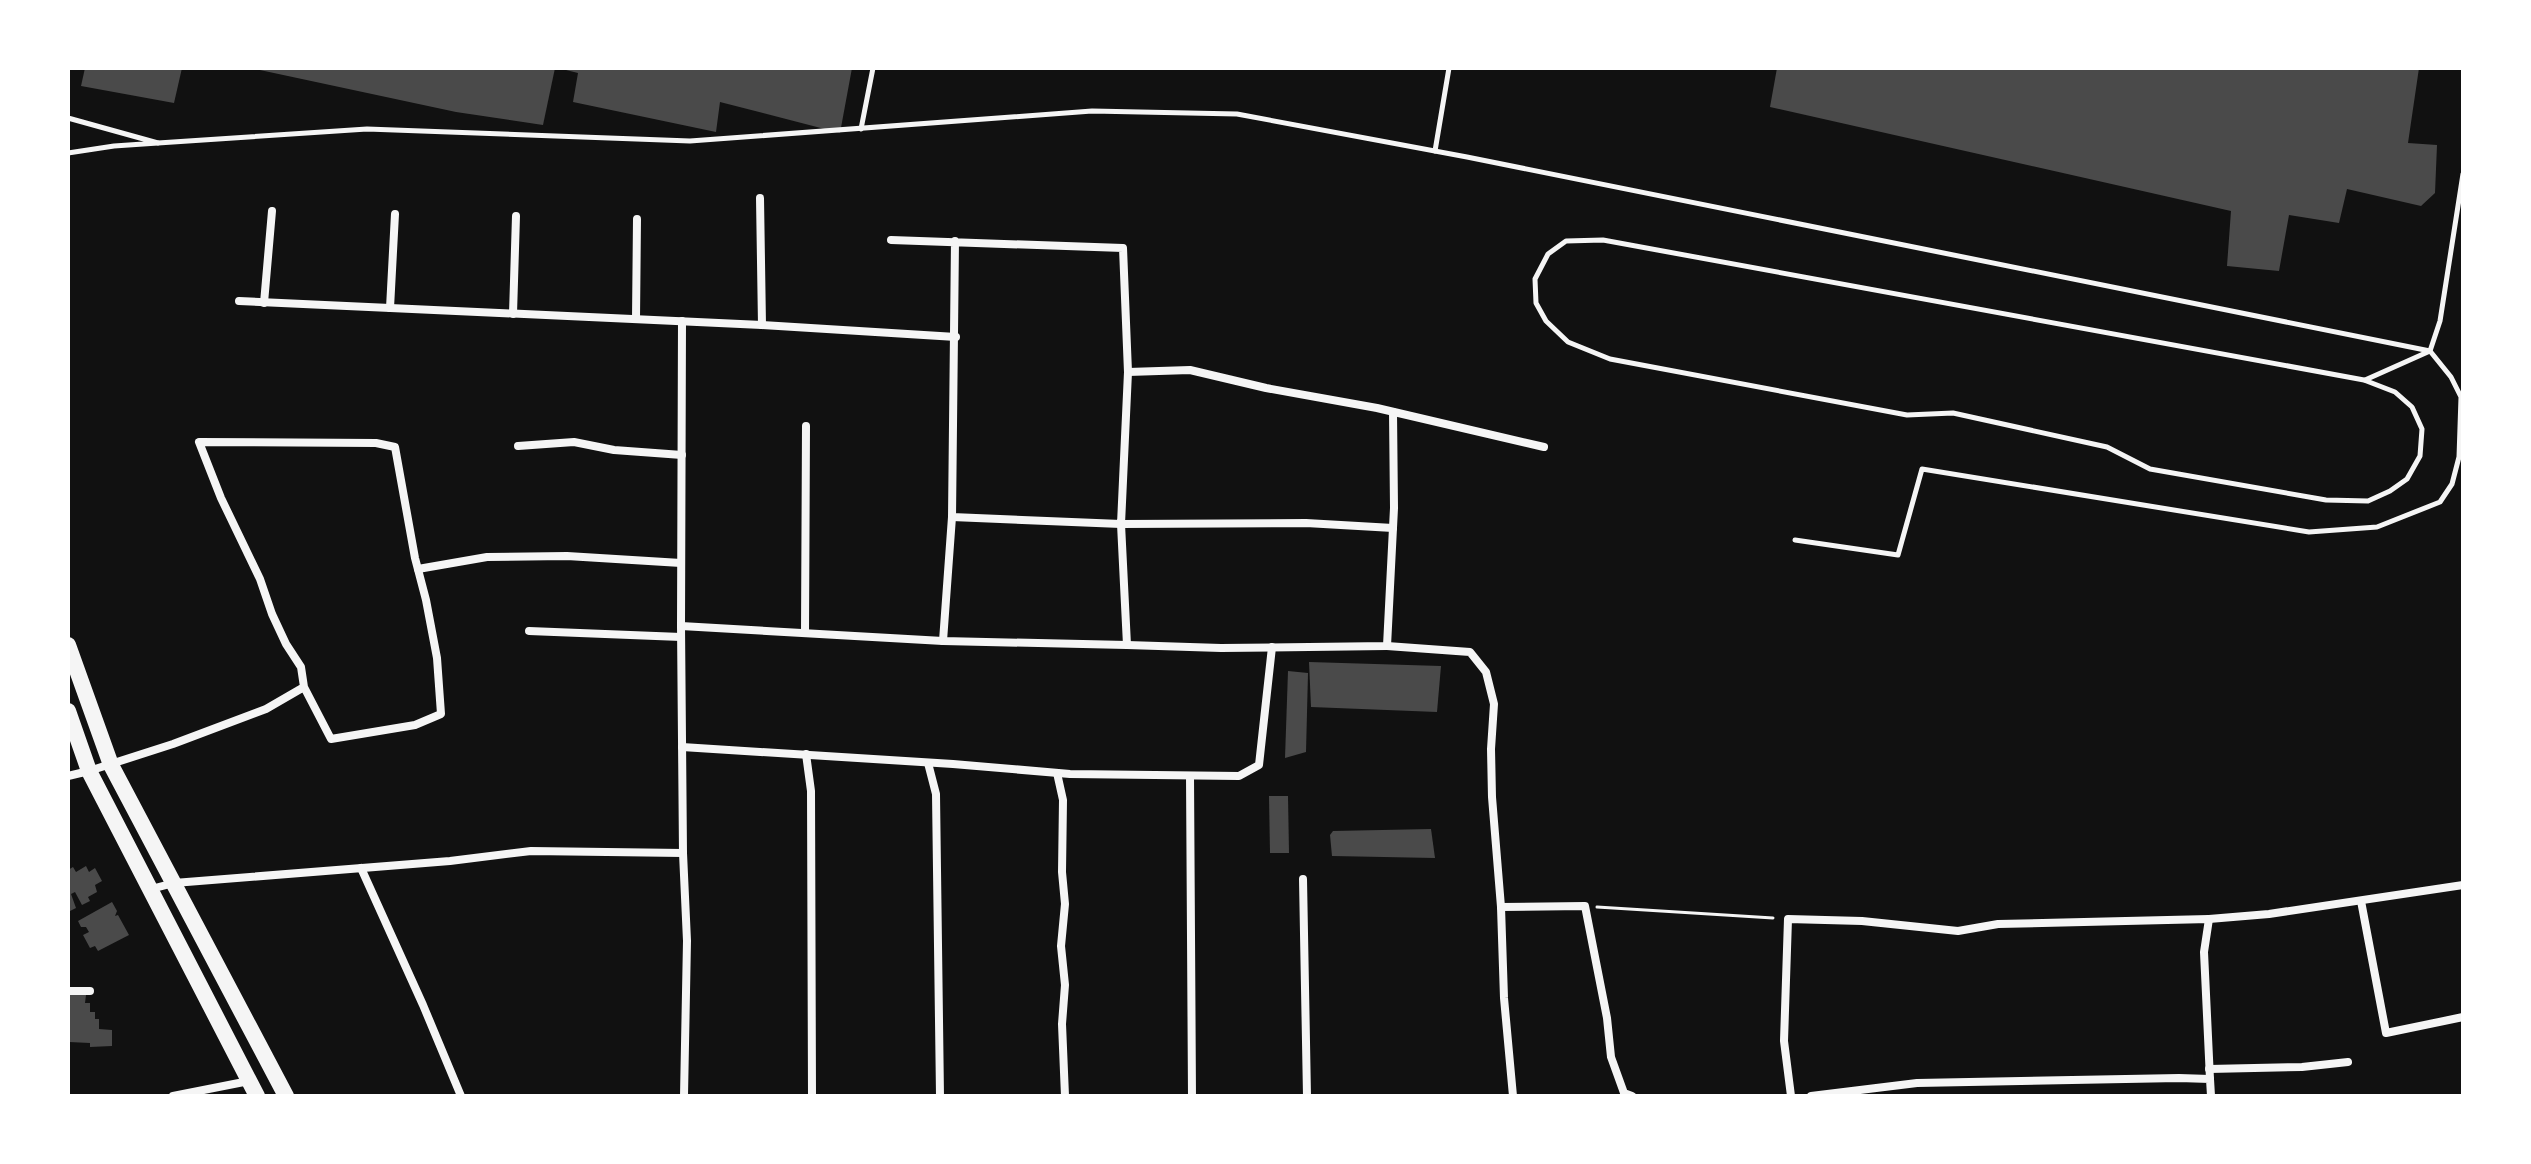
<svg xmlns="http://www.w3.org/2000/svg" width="2531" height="1164" font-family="'Fira Sans',sans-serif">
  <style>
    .building { fill: #4a4a4a }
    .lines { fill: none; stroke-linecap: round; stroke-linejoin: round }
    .path { stroke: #f5f5f5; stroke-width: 3 }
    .service { stroke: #f5f5f5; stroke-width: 5 }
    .minor { stroke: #f5f5f5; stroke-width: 8 }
    .primary { stroke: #f5f5f5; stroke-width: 16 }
  </style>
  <rect width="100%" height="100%" fill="#111"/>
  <g class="building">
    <path d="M85 68H182L174 103 81 86Z"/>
    <path d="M250 68H555L543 125 456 112Z"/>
    <path d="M558 68H852L840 133 720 102 716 132 573 102 578 73Z"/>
    <path d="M1777 68H2419L2408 143 2437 145 2435 193 2421 206 2347 189 2339 223 2289 215 2279 271 2227 266 2231 211 1770 107Z"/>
    <path d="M1309 662 1441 666 1437 712 1311 707Z"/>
    <path d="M1288 671 1308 673 1306 752 1285 758Z"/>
    <path d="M1269 796H1288L1289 853H1270Z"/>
    <path d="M1431 829 1435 858 1332 856 1330 835 1333 831Z"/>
    <path d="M86 866 89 872 95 868 102 881 95 885 97 892 88 897 90 901 82 905 75 892 71 894 76 908 68 912V870L73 867 76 872Z"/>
    <path d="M112 902 117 911 115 916 118 915 129 935 98 951 95 946 90 948 83 935 89 932 86 927H81L78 921Z"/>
    <path d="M68 994 86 995 85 1003H90V1012H95V1019H99V1029L112 1030V1046L90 1047V1043L69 1042Z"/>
  </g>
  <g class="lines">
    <path class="path" d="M1597 907 1773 918"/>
    <g class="service">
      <path d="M68 118 158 143 114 146 68 153"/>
      <path d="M861 129 873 68"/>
      <path d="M158 143 367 129 690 141 1092 111 1237 114 1467 157 2430 351 2451 377 2461 397 2459 457 2452 484 2440 502 2377 527 2309 532 1922 469 1898 555 1795 540"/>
      <path d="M1435 151 1449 68"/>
      <path d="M1603 240 2364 380 2395 392 2412 407 2422 429 2420 456 2407 479 2390 491 2368 501 2326 500 2150 469 2107 447 1953 413 1907 415 1610 359 1568 342 1546 321 1536 303 1535 279 1548 254 1566 241Z"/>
      <path d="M2365 380 2430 351 2440 321 2463 174"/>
    </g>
    <g class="minor">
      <path d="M891 240 1123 248 1128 372 1121 524 952 517 955 241"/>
      <path d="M239 301 762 325 760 198"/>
      <path d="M264 303 272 211"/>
      <path d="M390 308 395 214"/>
      <path d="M513 314 516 216"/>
      <path d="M636 319 637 219"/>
      <path d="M682 321 681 626 943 641 1127 645 1121 524 1306 523 1393 528"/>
      <path d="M762 325 956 337"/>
      <path d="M1128 372 1190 370 1266 388 1377 408 1544 447"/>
      <path d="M518 446 574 442 614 450 682 455"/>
      <path d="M418 569 487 557 567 556 681 563"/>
      <path d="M681 626 683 853 687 941 684 1096"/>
      <path d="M529 631 681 637"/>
      <path d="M805 633 806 426"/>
      <path d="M943 641 952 517"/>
      <path d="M1127 645 1221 648 1387 646 1394 508 1393 412"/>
      <path d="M1387 646 1470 652 1486 672 1494 704 1491 749 1492 797 1501 907 1504 998 1513 1096"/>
      <path d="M682 747 953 764 1070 774 1239 776 1259 765 1272 647"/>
      <path d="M806 754 811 791 812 1096"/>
      <path d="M928 763 936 794 940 1096"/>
      <path d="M1057 773 1063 800 1062 872 1065 904 1061 946 1065 985 1062 1024 1065 1096"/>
      <path d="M68 776 89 771 173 744 266 709 304 687 301 667 286 644 272 614 260 579 221 498 199 442 376 443 395 447 415 558 426 600 437 658 441 714 415 725 331 739 304 687"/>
      <path d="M1190 776 1192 1096"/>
      <path d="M361 868 423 1005 461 1096"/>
      <path d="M1303 879 1307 1096"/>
      <path d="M151 889 174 883 450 861 531 851 683 853"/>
      <path d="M2361 901 2386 1033 2463 1017"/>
      <path d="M1501 907 1585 906 1607 1018 1611 1057 1624 1093 1632 1096"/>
      <path d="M2209 919 2269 914 2463 885"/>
      <path d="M68 991H90"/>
      <path d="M2209 1069 2302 1067 2348 1062"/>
      <path d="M173 1096 249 1081"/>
      <path d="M1791 1096 1784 1041 1788 919 1862 921 1958 931 1998 924 2209 919 2204 952 2210 1079"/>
      <path d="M1811 1096 1917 1083 2179 1078 2210 1079 2211 1096"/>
    </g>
    <g class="primary">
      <path d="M68 645 111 765 286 1096"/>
      <path d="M68 711 89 771 257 1096"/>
    </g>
  </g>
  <rect width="2531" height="1164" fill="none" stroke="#ffffff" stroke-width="140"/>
</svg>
